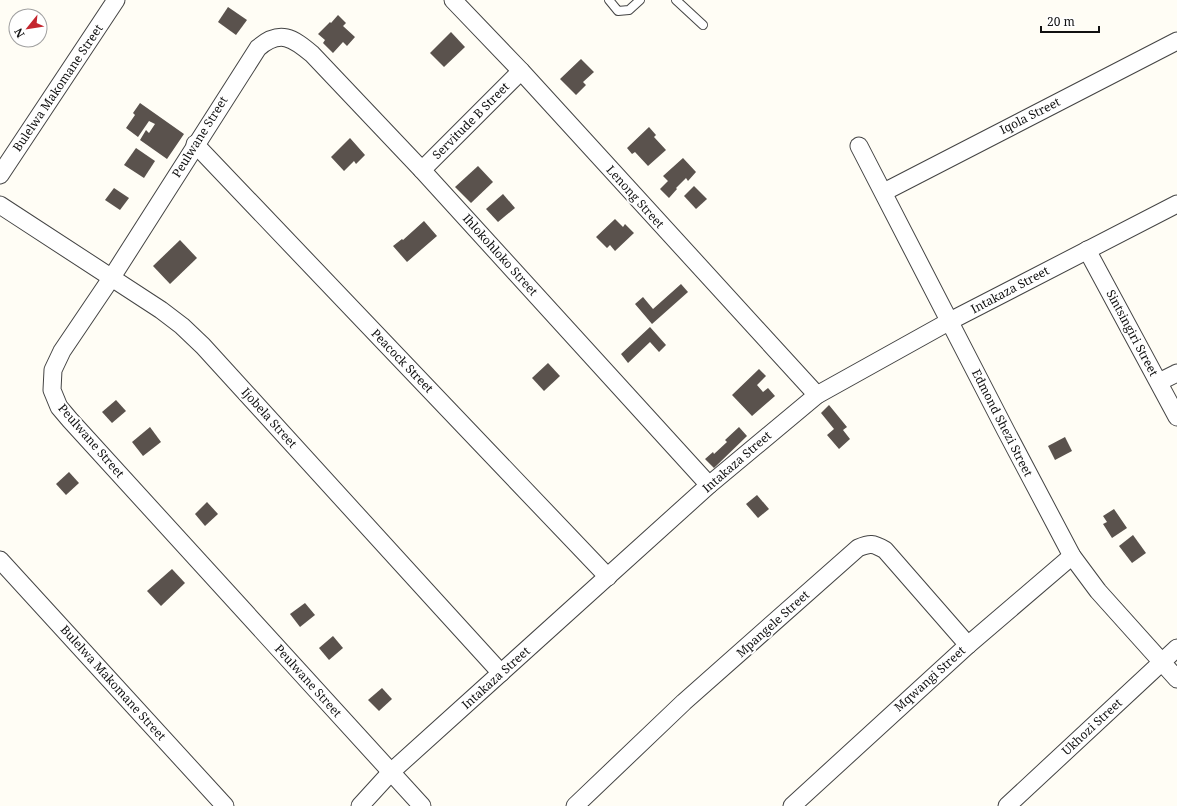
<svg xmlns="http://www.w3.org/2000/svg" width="1177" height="806" font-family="'Noto Serif',serif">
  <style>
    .building { fill: #5a524d }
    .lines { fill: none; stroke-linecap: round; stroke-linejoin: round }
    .service-casing { stroke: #444; stroke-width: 10 }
    .minor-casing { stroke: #444; stroke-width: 19 }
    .service { stroke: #fff; stroke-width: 8 }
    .minor { stroke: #fff; stroke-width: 17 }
    .labels { text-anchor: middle; stroke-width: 4; stroke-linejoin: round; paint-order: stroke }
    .street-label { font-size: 12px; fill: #111; stroke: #fff }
  </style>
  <rect width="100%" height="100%" fill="#fffdf5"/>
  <g class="building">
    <path d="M228 7 247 20 236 35 218 22Z"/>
    <path d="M338 15 346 23 343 26 355 37 347 46 343 42 333 53 323 43 325 40 318 34 330 22 331 23Z"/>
    <path d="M451 32 465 47 444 67 430 53Z"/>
    <path d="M581 59 594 72 583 82 586 85 576 95 560 79Z"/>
    <path d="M140 103 184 134 167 159 140 140 146 130 149 133 155 124 149 121 138 137 126 128 135 115 133 113Z"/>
    <path d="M649 127 656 135 654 137 666 150 648 166 635 152 632 154 627 148Z"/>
    <path d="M350 138 365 155 356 164 354 161 344 171 331 157Z"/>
    <path d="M136 148 155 161 144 178 124 165Z"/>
    <path d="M683 158 696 172 688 181 686 178 676 188 677 189 669 198 660 189 668 181 663 176Z"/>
    <path d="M478 166 493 182 471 203 455 187Z"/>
    <path d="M694 186 707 199 696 209 684 196Z"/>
    <path d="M114 188 129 198 120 210 105 200Z"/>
    <path d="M503 194 515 208 498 222 486 209Z"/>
    <path d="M615 219 623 227 625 224 634 233 615 251 610 245 607 248 596 237Z"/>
    <path d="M424 221 437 236 407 262 393 246 402 239 403 240Z"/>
    <path d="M180 240 197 258 170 284 153 266Z"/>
    <path d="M681 284 688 292 652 324 635 304 643 297 653 309Z"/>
    <path d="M650 327 666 345 659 352 650 342 628 363 621 354Z"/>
    <path d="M548 363 560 376 544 391 532 378Z"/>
    <path d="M759 369 766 376 757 385 763 392 768 388 775 396 752 416 732 395Z"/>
    <path d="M116 400 126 411 112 423 102 412Z"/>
    <path d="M829 405 847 427 843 430 850 439 839 449 827 435 834 429 821 413Z"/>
    <path d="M150 427 161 442 143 456 132 442Z"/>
    <path d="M739 427 747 436 714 468 705 459 713 452 714 454 727 442 725 440Z"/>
    <path d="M1065 437 1072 451 1055 460 1048 446Z"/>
    <path d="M69 472 79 483 66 495 56 484Z"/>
    <path d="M757 495 769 509 758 518 746 504Z"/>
    <path d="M207 502 218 514 205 526 195 514Z"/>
    <path d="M1114 509 1127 528 1112 538 1103 524 1107 522 1103 516Z"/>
    <path d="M1133 535 1146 553 1132 563 1119 546Z"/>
    <path d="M172 569 185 583 161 606 147 591Z"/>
    <path d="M305 603 315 615 300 627 290 614Z"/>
    <path d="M333 636 343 648 329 660 319 648Z"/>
    <path d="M382 688 392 699 379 711 368 700Z"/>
  </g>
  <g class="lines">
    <g class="service-casing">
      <g id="service">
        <path d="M609 0 618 11 629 10 640 0"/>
        <path d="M676 0 703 25"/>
      </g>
    </g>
    <g class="minor-casing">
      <g id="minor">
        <path d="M453 0 521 71 817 395"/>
        <path d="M195 144 608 577"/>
        <path d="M859 146 1006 431 1072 556 1098 591 1177 679"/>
        <path d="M422 170 521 71"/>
        <path d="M0 175 116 0"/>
        <path d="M884 192 1177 41"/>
        <path d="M0 205 161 310 182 326 203 346 501 673"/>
        <path d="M1087 250 1177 417"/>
        <path d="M1159 382 1177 373"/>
        <path d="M0 560 225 806"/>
        <path d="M360 806 391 772 709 485 817 395 950 321 1177 204"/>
        <path d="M422 806 70 420 59 407 52 390 53 370 62 351 112 277 258 48C280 29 293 38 312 54L422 170 709 485"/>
        <path d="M575 806 684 702 858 548C870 543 873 543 885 550L968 645"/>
        <path d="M792 806 968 645 1072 556"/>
        <path d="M1007 806 1177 648"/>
      </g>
    </g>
    <use href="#service" class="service"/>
    <use href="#minor" class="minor"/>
  </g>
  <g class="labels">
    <g class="street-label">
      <text transform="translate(58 88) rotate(-56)" y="4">Bulelwa Makomane Street</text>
      <text transform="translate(1030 116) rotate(-27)" y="4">Iqola Street</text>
      <text transform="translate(471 121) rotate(-45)" y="4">Servitude B Street</text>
      <text transform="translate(200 137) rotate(-58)" y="4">Peulwane Street</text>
      <text transform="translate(635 197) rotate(48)" y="4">Lenong Street</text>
      <text transform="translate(500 255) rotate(48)" y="4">Ihlokohloko Street</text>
      <text transform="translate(1010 290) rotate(-28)" y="4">Intakaza Street</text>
      <text transform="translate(1132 333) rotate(62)" y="4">Sintsingiri Street</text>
      <text transform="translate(402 361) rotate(46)" y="4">Peacock Street</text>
      <text transform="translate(269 418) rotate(48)" y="4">Ijobela Street</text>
      <text transform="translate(1002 423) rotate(63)" y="4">Edmond Shezi Street</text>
      <text transform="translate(91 441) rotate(49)" y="4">Peulwane Street</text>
      <text transform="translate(737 462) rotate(-41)" y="4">Intakaza Street</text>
      <text transform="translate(773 624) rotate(-42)" y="4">Mpangele Street</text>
      <text transform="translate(496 678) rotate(-42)" y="4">Intakaza Street</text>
      <text transform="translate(930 679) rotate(-42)" y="4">Mqwangi Street</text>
      <text transform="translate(308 681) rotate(48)" y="4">Peulwane Street</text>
      <text transform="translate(113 683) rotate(48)" y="4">Bulelwa Makomane Street</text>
      <text transform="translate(1092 727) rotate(-43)" y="4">Ukhozi Street</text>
    </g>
  </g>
  <g transform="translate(28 28) rotate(240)"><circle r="19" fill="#ffffff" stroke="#a0a0a0"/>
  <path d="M0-3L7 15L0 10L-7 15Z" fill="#c4262e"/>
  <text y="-6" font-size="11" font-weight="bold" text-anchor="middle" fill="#111111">N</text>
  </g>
  <path d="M1041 26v6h58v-6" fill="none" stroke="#111111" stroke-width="2"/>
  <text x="1047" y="26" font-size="12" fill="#111111" stroke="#ffffff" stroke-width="3" paint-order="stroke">20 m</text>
</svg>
